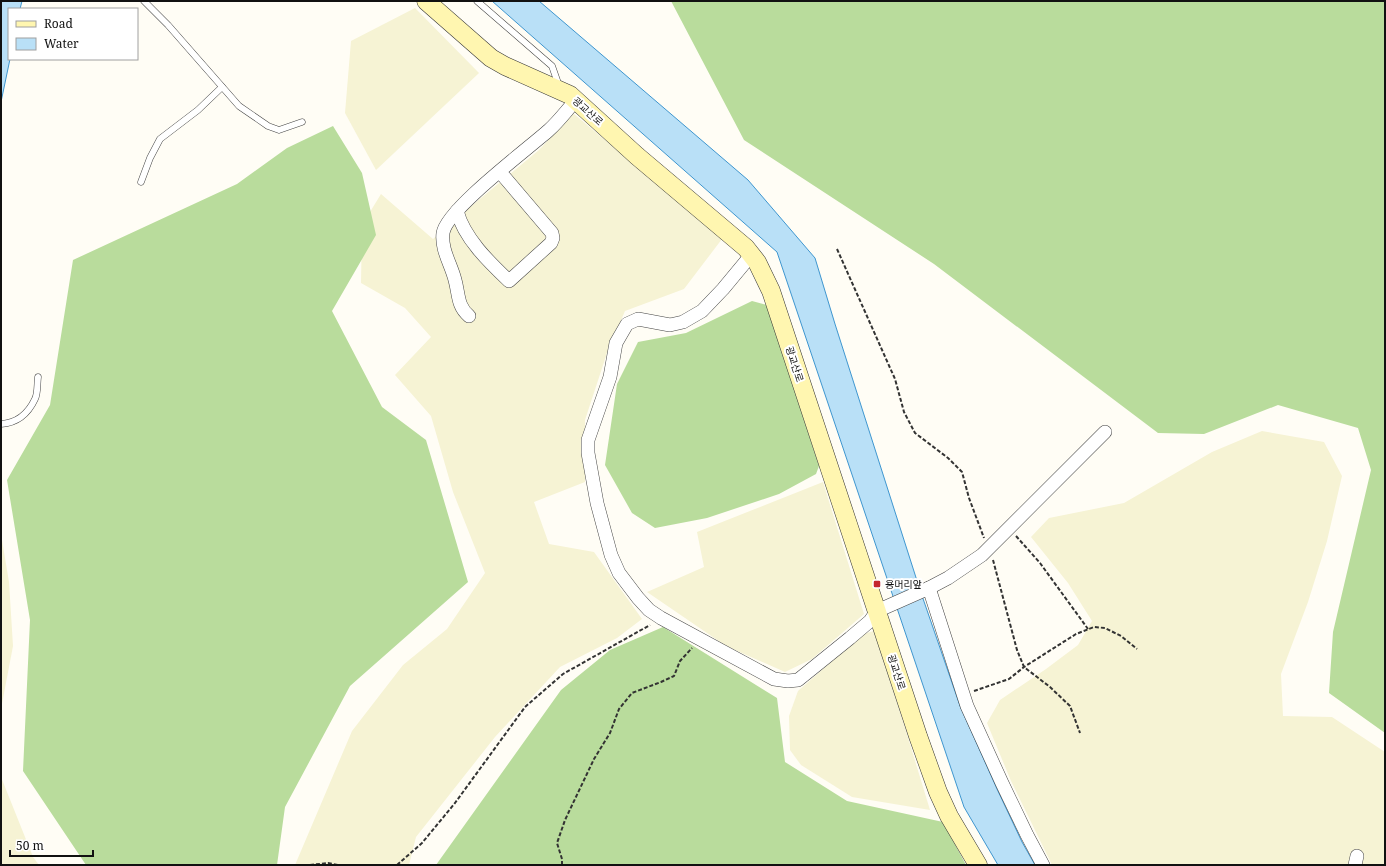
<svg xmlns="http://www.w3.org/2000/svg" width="1386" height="866" font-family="'Noto Serif','Noto Sans KR',serif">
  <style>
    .farmland { fill: #f6f3d4 }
    .forest { fill: #b9dc9c }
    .water { fill: #b9e0f7; stroke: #3f96cf }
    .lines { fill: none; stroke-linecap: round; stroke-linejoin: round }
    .lane-casing { stroke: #444; stroke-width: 7 }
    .street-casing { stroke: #444; stroke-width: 14 }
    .secondary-casing { stroke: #333; stroke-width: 19 }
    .path { stroke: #333; stroke-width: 2; stroke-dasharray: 4 2; stroke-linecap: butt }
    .lane { stroke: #fff; stroke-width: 6 }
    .street { stroke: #fff; stroke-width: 13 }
    .secondary { stroke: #fff6b0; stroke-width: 18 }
    .poi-dot { fill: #c4262e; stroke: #fff; stroke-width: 1.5 }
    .labels { text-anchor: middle; stroke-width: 4; stroke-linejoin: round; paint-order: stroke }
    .street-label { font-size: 10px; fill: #111; stroke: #fff }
    .poi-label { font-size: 10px; fill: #111; stroke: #fff; text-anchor: start }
  </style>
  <rect width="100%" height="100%" fill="#fffdf5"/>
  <g class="farmland">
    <path d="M415 8 479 73 376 170 345 113 351 41Z"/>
    <path d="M573 113 722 239 684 289 625 311 607 353 585 420V482L534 502 549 544 594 552 642 619 617 638 560 667 495 737 416 837 409 865H295L352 731 403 665 447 629 485 573 453 492 431 416 395 375 431 337 405 308 361 283 362 225 381 194 433 239 469 208 539 150Z"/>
    <path d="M1262 431 1324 442 1342 476 1327 541 1308 602 1281 674 1283 716 1332 717 1385 752V865H1052L1011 781 987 723 1000 700 1046 669 1078 645 1092 621 1068 583 1031 537 1049 518 1124 503 1212 452Z"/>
    <path d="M823 482 864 614 812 659 785 672 726 646 647 592 704 567 697 532Z"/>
    <path d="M1 534 9 582 13 646 1 709Z"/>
    <path d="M874 631 906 731 930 810 852 797 801 765 790 750 789 716 798 691 863 634Z"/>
    <path d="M1 777 33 857 39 865H1Z"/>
  </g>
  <g class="forest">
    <path d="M671 1H1385V733L1329 693 1333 632 1371 470 1358 428 1278 405 1204 434 1158 433 934 264 744 140Z"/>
    <path d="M333 126 362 173 376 235 332 311 382 407 426 440 468 582 350 686 285 807 277 865H86L23 771 30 620 7 480 50 405 73 260 237 184 287 148Z"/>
    <path d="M752 301 767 305 819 466 816 474 779 494 707 518 655 528 632 513 605 465 617 384 638 342 686 333Z"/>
    <path d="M663 627 777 698 785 762 847 801 943 822 966 865H436L561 690 610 650Z"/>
  </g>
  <g class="water">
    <path d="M1 1H22L20 9H9L10 59 1 102Z"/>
    <path d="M492 1H539L748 180 815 258 835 324 919 587 960 706 997 789 1022 842 1035 865H998L964 807 777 252Z"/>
  </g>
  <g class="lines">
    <g class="lane-casing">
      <g id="lane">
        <path d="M144 1 168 25 239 106 268 126 279 130 302 122"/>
        <path d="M477 1 552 66 559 86"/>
        <path d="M141 182 150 158 160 139 198 110 222 87"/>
        <path d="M1 424C17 423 28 414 35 399 38 393 37 384 38 377"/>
      </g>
    </g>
    <g class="street-casing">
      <g id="street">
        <path d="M457 211C464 238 489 262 509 281L551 243 553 238 552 233 500 172"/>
        <path d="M752 254 723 289 702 311 683 322 670 325 638 319 627 324 616 343 610 377 588 440V453L597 503 611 555 619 573 638 598 649 610 661 618 774 679 788 681 798 680 850 638 870 621 877 611 929 588 967 706 1002 783 1027 835 1043 865"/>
        <path d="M469 316C457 306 459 294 455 280 451 264 441 250 443 233 446 210 529 148 549 130 559 121 567 110 576 100"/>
        <path d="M929 588 948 578 982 555 1105 432"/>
        <path d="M1355 865 1357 856"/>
      </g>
    </g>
    <g class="secondary-casing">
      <path id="secondary" d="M426 1 491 58 505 66 570 95 637 156 746 248 757 262 771 291 918 736 938 792 949 816 978 865"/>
    </g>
    <g class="path">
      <path d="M837 249 895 379 904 412 915 433 948 458 962 472 969 498 984 538"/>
      <path d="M1016 536 1040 563 1088 629"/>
      <path d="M993 560 1017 650 1024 667 1050 687 1070 706 1080 733"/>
      <path d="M974 691 1009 679 1024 667 1076 634 1094 627 1105 628 1121 636 1137 649"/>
      <path d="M310 865 328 863 338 865"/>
      <path d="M397 865 422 843 455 803 525 707 563 674 650 625"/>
      <path d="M562 865V859L557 843 565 820 594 759 610 733 619 709 632 693 661 682 674 676 680 661 692 648"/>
    </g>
    <use href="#lane" class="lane"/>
    <use href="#street" class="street"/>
    <use href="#secondary" class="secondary"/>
  </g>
  <rect class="poi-dot" x="873" y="580" width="8" height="8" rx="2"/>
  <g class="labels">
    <g class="street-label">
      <text transform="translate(588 111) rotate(42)" y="4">광교산로</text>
      <text transform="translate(795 364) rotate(72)" y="4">광교산로</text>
      <text transform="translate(897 672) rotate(72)" y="4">광교산로</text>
    </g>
    <g class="poi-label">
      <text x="885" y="588">용머리앞</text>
    </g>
  </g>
  <rect width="1386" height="866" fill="none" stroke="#111111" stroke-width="4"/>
  <rect x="8" y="8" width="130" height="52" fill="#ffffff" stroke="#a0a0a0"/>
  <rect x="16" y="21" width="20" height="6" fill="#fff6b0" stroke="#a0a0a0"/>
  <text x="44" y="28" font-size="12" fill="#111111">Road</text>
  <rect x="16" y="38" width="20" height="12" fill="#b9e0f7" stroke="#a0a0a0"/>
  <text x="44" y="48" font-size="12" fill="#111111">Water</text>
  <path d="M10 850v6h83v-6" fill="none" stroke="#111111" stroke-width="2"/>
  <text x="16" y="850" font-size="12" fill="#111111" stroke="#ffffff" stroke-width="3" paint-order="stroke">50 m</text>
</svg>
